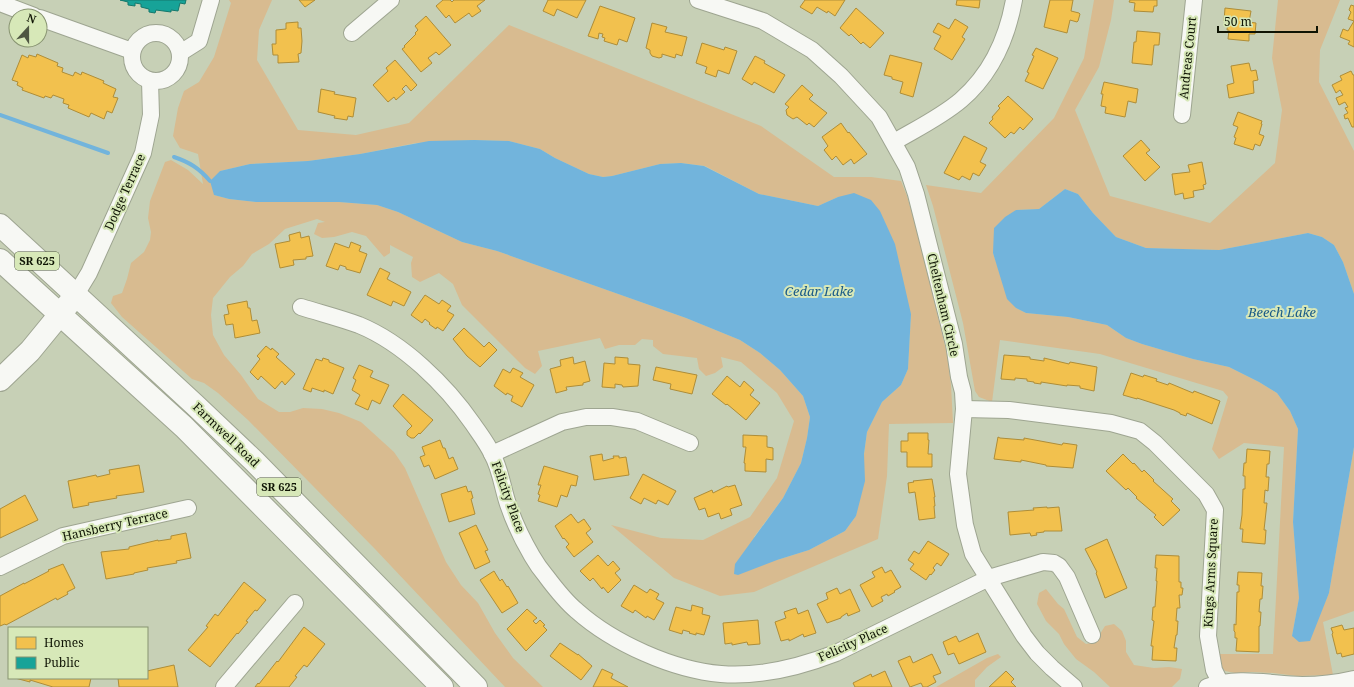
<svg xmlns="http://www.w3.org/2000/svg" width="1354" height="687" font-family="'Noto Serif',serif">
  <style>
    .green { fill: #d8bb90; fill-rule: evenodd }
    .water { fill: #72b4dc }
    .homes { fill: #f2c14e; stroke: #ae8d38 }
    .public { fill: #17a398; stroke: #15786c }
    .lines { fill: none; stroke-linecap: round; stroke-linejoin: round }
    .stream { stroke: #72b4dc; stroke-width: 4 }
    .street-casing { stroke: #9ea591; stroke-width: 18 }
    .secondary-casing { stroke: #9ea591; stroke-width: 24 }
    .primary-casing { stroke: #9ea591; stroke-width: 24 }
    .street { stroke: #f7f8f4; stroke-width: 16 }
    .secondary { stroke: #f7f8f4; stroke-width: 22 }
    .primary { stroke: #f7f8f4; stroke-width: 22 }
    .labels { text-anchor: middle; stroke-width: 4; stroke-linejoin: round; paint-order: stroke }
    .shield { fill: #d7e8b8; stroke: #4b543a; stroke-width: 1 }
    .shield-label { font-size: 11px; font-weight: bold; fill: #0f1404 }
    .street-label { font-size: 12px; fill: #0f1404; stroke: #d7e8b8 }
    .water-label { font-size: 13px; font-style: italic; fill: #195a87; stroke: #d7e8b8 }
  </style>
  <rect width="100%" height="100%" fill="#c7d0b6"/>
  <g class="green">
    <path d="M229 0H272L259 30 257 60 298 130 356 135 409 123 509 25 761 126 834 177H871L901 181 907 196 916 227 947 354 951 385 953 423 889 424 887 476 878 539 754 592 720 596 674 578 611 525 661 538 703 540 750 517 777 478 794 421 777 393 741 362 721 357 723 367 715 373 706 376 699 369 697 358 663 354 653 346V340L642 339 635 345H619L605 349 600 338 538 351 542 366 535 374 525 368 462 305 453 284 439 273 420 282 412 277 411 263 413 257 390 245V253L384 257 366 236 352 232 334 237 322 238 314 234 318 223 325 222 317 219 285 229 269 244 252 254 243 266 230 277 213 298 211 315 213 335 224 355 241 375 258 399 279 412H290L303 408 322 409 339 413 361 422 394 452 405 468 446 562 461 585 478 603 495 633 513 658 543 687H505L375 549 248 420 218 393 204 383 192 379 122 317 111 303 113 296 122 293 127 279 131 263 144 252 150 240 151 232 148 218 150 201 165 162 171 160 188 170 203 184 198 154 180 148 173 136 178 108 184 91 199 82 214 57 231 3ZM474 140 509 141 540 149 555 158 589 174 603 177 612 176 660 164 681 163 705 166 759 194 818 206 838 197 911 314 908 369 901 385 882 402 867 432 856 516 845 531 809 550 777 560 754 537 783 498 801 463 807 438 810 417 803 396 780 370 760 353 740 340 686 318 497 251 462 242 398 212 377 205 339 202H256L229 199 214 195 220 171 250 164 308 161 360 154 416 143Z"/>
    <path d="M1094 0H1114L1111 20 1099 67 1075 110 1110 196 1210 223 1275 163 1282 110 1272 58 1278 0H1340L1320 50 1319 82 1354 151V294L1343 262 1334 245 1322 237 1308 233 1219 250 1146 248 1116 237 1093 213 1078 194 1065 189 1039 209 1016 210 993 253 1000 274 1016 308 1026 313 1068 317 1107 325 1126 338 1142 344 1193 359 1229 367 1259 382 1277 393 1290 411 1298 429 1293 522 1299 598 1292 636 1319 616 1329 593 1354 447V611L1323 622 1333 675 1297 676 1273 673 1252 672 1235 673 1225 671 1219 664 1216 654H1273L1284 447 1244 443 1219 459 1212 449 1228 397 1223 391 1100 354 1000 340 992 402 979 397 975 391 963 323 933 206 926 185 981 193 1054 118 1084 58Z"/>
    <path d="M1046 589 1058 604 1064 609 1077 637 1086 644 1095 642 1105 626 1114 624 1122 631 1126 641V652L1134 665 1154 668 1169 667 1182 669 1180 679 1172 687H1110L1094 672 1076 659 1064 644 1059 634 1046 621 1037 604 1039 593Z"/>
    <path d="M998 654 1001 657 987 667 975 680V687H936L987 658Z"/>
  </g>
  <g class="water">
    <path d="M474 140 509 141 540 149 555 158 589 174 603 177 612 176 660 164 681 163 704 166 759 194 818 206 838 197 854 193 871 200 880 211 895 244 911 314 908 369 901 385 882 402 867 432 864 454 865 481 856 516 845 531 809 550 777 560 738 575 734 574 735 564 783 498 801 463 807 438 810 417 803 396 780 370 760 353 740 340 686 318 497 251 462 242 398 212 377 205 339 202H256L229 199 214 195 210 181 220 171 250 164 308 161 360 154 429 141Z"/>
    <path d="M1065 189 1078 194 1093 213 1116 237 1146 248 1219 250 1308 233 1322 237 1334 245 1343 262 1354 294V447L1329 593 1310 641 1299 642 1292 636 1299 598 1293 522 1298 429 1290 411 1277 393 1259 382 1229 367 1193 359 1142 344 1126 338 1107 325 1068 317 1026 313 1016 308 1007 299 993 253 994 228 1005 217 1016 210 1039 209Z"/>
  </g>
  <g class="homes">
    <path d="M299 0H315L305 7Z"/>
    <path d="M443 0H450L452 2 454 0H485L477 6 481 11 472 17 469 13 455 23 449 15 446 18 436 6Z"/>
    <path d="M548 0H586L577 18 557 9 554 16 543 11Z"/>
    <path d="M805 0H845L835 16 828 11 827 13 817 7 812 14 800 7Z"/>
    <path d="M957 0H980L979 8 956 5Z"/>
    <path d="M1050 0H1073L1071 11 1079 13 1080 14 1078 21 1077 22 1070 20 1067 33 1044 27Z"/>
    <path d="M1130 0H1157V6H1154L1153 12 1134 11 1135 3 1129 2Z"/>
    <path d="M1351 5 1354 6V47L1348 44 1350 41 1340 37 1343 29 1348 31 1354 21 1348 19 1351 12 1349 10Z"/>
    <path d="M600 6 635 18 627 42 619 39 617 45 604 41 605 38 602 37 603 34 599 33 598 39 588 36Z"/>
    <path d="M856 8 884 33 870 48 863 42 861 44 851 34 849 36 840 28Z"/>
    <path d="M1225 8 1251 11 1249 22 1256 23 1255 34H1249V41L1228 39 1229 30H1227L1228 21H1224Z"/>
    <path d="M426 16 451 45 439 55 436 52 428 58 432 63 421 72 402 49 405 47 404 46 416 34 415 33 418 30 415 26Z"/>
    <path d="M955 19 968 27 962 37 965 39 952 60 934 49 941 36 933 32 938 23 949 29Z"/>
    <path d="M298 22V28H301L302 41 301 53 298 54 299 62 278 63V55H273L272 44H276V30L286 29V23Z"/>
    <path d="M652 23 667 27 665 32 687 37 682 56 676 54 675 58 662 54V57L659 58 652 56 650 53V50L646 48Z"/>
    <path d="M1137 31 1160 33 1159 45H1154L1152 65 1132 63 1134 42H1136Z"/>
    <path d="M702 43 724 50 725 47 737 51 729 74 718 70 716 77 705 73 707 67 696 63Z"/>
    <path d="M1036 48 1058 58 1043 89 1025 81 1029 73 1027 72 1034 56 1032 55Z"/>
    <path d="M37 54 58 63 57 66 63 68 62 72 73 76 75 72 81 75 82 72 104 81 103 83 116 89 113 97 118 98 112 113 107 111 104 119 91 113 89 117 68 108 69 105 63 103 64 99 53 95 51 98 45 96 44 98 22 90 23 88 17 85 18 82 12 80 22 55 28 58 29 55 36 57Z"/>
    <path d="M890 55 922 63 913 97 900 93 903 82 892 79V77L884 75Z"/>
    <path d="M755 56 765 61 764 63 785 75 774 93 754 82 752 85 742 79Z"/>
    <path d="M395 60 417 85 411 91 406 85 402 89 405 92 396 100 394 97 388 102 373 85 388 71 386 68Z"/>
    <path d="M1249 63 1251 71 1256 70 1258 80 1253 81 1254 93 1229 98 1227 85 1234 83 1231 66Z"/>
    <path d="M1351 71 1353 75H1354V127H1352L1348 118 1345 119 1344 115 1348 113 1345 108 1348 107 1345 102 1339 105 1336 98 1343 95 1340 90 1336 93 1332 85 1342 80 1340 76Z"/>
    <path d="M1104 82 1138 89 1136 103 1128 101 1125 117 1105 113 1106 107 1101 106 1103 94H1101Z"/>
    <path d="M802 85 813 95 809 99 827 113 814 127 809 123 807 125 797 117 793 119 787 115 786 110 789 107 785 104Z"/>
    <path d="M321 89 335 92 334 94 356 98 353 117 348 116 347 120 334 118 335 116 318 112Z"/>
    <path d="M1008 96 1033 119 1023 130 1020 127 1014 134 1011 132 1005 138 989 123 993 119 992 117 1000 108 998 106Z"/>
    <path d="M1238 112 1262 121 1261 124H1262L1259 134 1264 136 1260 146 1255 144 1253 150 1234 144 1236 138 1234 137 1238 127 1233 125Z"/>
    <path d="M841 123 848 133 849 132 867 154 854 164 851 159 843 165 836 156 832 160 824 150 828 146 822 137Z"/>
    <path d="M964 136 987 148 980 162 986 165 979 176 973 173 970 180 962 176 959 180 944 173Z"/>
    <path d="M1141 140 1150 150 1146 153 1160 167 1145 181 1123 156Z"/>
    <path d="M1202 162 1206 184 1203 185 1204 189 1193 191 1194 197 1184 199 1183 193 1175 195 1172 174 1190 172 1188 165Z"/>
    <path d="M300 232 301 238 309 236 313 256 306 257V259L293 260 294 265 280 268 275 244 290 241 289 235Z"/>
    <path d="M351 242 361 246 359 251 367 254 360 273 346 269V267L340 265 338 270 326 266 335 243 349 248Z"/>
    <path d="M380 268 390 273 387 279 411 292 404 306 393 301 391 306 367 295Z"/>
    <path d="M425 295 439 304 442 300 451 306 447 311 454 315 443 331 437 327 436 329 429 324 430 323 425 319 422 323 411 315Z"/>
    <path d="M247 301 248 308H250L252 321 257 320 260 333 235 338 233 324 226 325 224 315 229 314 227 305Z"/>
    <path d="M464 328 484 347 489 342 497 350 480 367 467 356 453 339Z"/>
    <path d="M266 346 271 350 272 348 279 354 276 357 295 374 285 385 282 381 275 389 261 376 258 380 250 372 260 359 257 356Z"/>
    <path d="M1004 355 1030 357V359L1044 361V358L1069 364 1070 362 1097 367 1094 391 1080 388V386L1067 385V386L1041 382V384L1034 383V382L1027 381V379L1015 378V380L1001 379Z"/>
    <path d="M573 357 574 364 585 361 590 381 583 383V385L566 387 567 390 556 393 550 369 561 366 560 360Z"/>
    <path d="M615 357 628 358V364L640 365 638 386 623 387 622 385 615 384V388L602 387 604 363 615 364Z"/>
    <path d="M323 358 329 360V362L344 368 333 394 324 390V392L312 388 311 392 303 389 316 359 322 361Z"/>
    <path d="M359 365 373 371 370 377 389 385 380 404 372 400 368 410 355 404 360 395 352 390 356 380 353 378Z"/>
    <path d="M656 367 697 375 692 394 670 389 671 384 653 380Z"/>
    <path d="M513 368 523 373 520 377 534 385 522 407 511 401 513 396 507 393 506 395 494 386 503 369 510 373Z"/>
    <path d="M1131 373 1143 377 1144 375 1157 379 1156 381 1168 385 1169 383 1193 393 1194 391 1220 401 1212 424 1187 413 1186 416 1180 414V413L1174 410 1137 398V399L1123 395Z"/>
    <path d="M727 376 740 387 744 381 754 390 750 395 760 403 746 420 727 404 726 405 712 394Z"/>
    <path d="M403 394 433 420 420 434 419 433 414 438H411L407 435V431L412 426 393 406Z"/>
    <path d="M908 433H928V440H929L928 454H932V467H907V452H901V441H908Z"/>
    <path d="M743 435 767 436V447L773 448V460L766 459V472L745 471V463H744L746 447H743Z"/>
    <path d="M998 437 1000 438 1024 440V438L1062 445 1063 443 1077 445 1073 468 1046 466V465L1021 460V462L994 459Z"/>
    <path d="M440 440 443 448H445L449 459 453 457 458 469 435 479 429 465 424 467 420 457 425 455 422 447Z"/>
    <path d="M1247 449 1270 451 1269 464H1267L1266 477H1269L1268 491 1265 490 1264 503H1267L1264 530H1266L1265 544 1242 542 1243 529H1240L1242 515 1243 489H1245V476H1243L1244 463H1246Z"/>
    <path d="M602 454 603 461 614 458 613 456H619V458L626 457 629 475 594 480 590 456Z"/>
    <path d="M1123 454 1133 464 1134 463 1142 472 1144 470 1154 480 1153 481 1173 499 1171 501 1180 510 1163 526 1154 517 1156 515 1136 498 1137 497 1128 488 1126 490 1106 471Z"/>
    <path d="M139 465 144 492 116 496 117 498 88 503 89 505 73 508 68 481 96 475 97 477 110 474 109 470Z"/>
    <path d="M544 466 578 476 576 486 571 485 567 497 561 495 557 507 538 501 540 495 538 494 541 485H538Z"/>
    <path d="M643 474 676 491 668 505 658 500 656 504 644 498 641 504 630 498Z"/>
    <path d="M932 479 935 497H934L935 506H934L935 518 919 520 915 492 909 493 908 483 914 482 913 481Z"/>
    <path d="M735 485 742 505 730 509 732 515 721 519 719 513 708 517 705 508 699 510 694 498 712 490 713 493 727 486 728 487Z"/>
    <path d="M466 486 468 492 471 491 473 498 471 499 475 514 449 522 441 494Z"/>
    <path d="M25 495 38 520 0 538V509Z"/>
    <path d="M1047 507V508L1059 507 1062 531H1044V532L1036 533 1037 535 1031 536 1030 533 1010 535 1008 512 1034 510 1033 508Z"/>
    <path d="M571 514 578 523 584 519 591 529 586 533 593 542 574 557 566 547 569 544 564 538 563 539 555 526Z"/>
    <path d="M476 525 488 550 485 551 490 562 475 569 459 533Z"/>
    <path d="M186 533 191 558 176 561 177 563 147 568 148 570 134 573V574L106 579 101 552 129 549V547L158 540V541L171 539V536Z"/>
    <path d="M1107 539 1127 588 1105 598 1096 573 1097 572 1085 549Z"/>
    <path d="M928 541 949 554 941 566 937 563 933 568 935 570 931 575 930 574 926 580 910 569 914 564 908 560 914 551 919 554Z"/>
    <path d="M598 555 608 566 613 561 620 569 615 573 621 580 608 593 603 587 602 589 593 578 590 581 580 571Z"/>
    <path d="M1156 555 1179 556V582H1181V588H1183L1182 595H1179L1180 608H1177L1176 621H1178L1177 635H1176L1174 648H1177L1176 661 1152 660 1153 646H1151L1154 621 1152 620 1153 607H1155L1157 581H1156L1157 568H1155Z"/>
    <path d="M63 564 75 588 67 592 68 594 57 600 56 598 6 625 5 624 0 626V596L24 583V584L49 571 48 570Z"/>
    <path d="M882 567 885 573 891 570 901 587 894 591 895 592 888 596 887 594 881 597 883 601 872 607 860 585 875 577 872 572Z"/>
    <path d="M494 571 500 581 502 579 507 587 508 586 518 603 502 613 480 580Z"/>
    <path d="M1238 572 1262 573 1261 586H1263L1262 599H1260L1259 612H1261L1260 626H1259V652L1236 651 1237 638H1235V632L1234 631V624L1236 625 1237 592H1239V585H1237Z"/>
    <path d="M244 582 266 600 257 611 255 610 246 621 248 622 238 634 237 633 210 667 188 650 208 627 206 626 215 614 218 616Z"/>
    <path d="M634 585 647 593 650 589 659 594 656 599 664 603 654 620 647 616 646 618 635 610 633 613 621 606Z"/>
    <path d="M837 588 840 594 850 589 860 611 848 616 847 613 841 617V618L827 623 817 604 828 599 826 593Z"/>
    <path d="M692 605 703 608 702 614 710 616 704 635 696 633V635L689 633 690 632 683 630 682 634 669 630 676 607 691 611Z"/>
    <path d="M796 608 798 614 808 610 816 633 804 637 803 634 789 641V639L781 641 775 622 786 618 784 612Z"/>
    <path d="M527 609 537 618 533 621 536 624 540 620 545 625 543 626 547 630 526 651 507 629Z"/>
    <path d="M758 620 760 644 748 645 747 642 732 645V643L725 644 723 623Z"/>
    <path d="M1342 625 1344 630 1354 628V654L1342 657 1341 653 1337 654 1332 634 1333 633 1331 628Z"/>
    <path d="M304 627 325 644 307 667 304 665 295 676 297 677 289 687H255L258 683 259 684 277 661 278 662Z"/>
    <path d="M978 633 986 652 959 664 954 653 948 655 943 642 956 636 959 642Z"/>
    <path d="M560 643 578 655V654L592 666 581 680 550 656Z"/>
    <path d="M932 654 941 673 933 676 936 682 927 687H923L921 683 910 687 898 661 910 656 913 663Z"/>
    <path d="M174 665 178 687H119L118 678H147V671Z"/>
    <path d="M602 669 613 674 611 678 628 687H593Z"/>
    <path d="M885 671 892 687H855L853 683 871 674 872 677Z"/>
    <path d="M1006 671 1014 679 1011 682 1016 687H989Z"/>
    <path d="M15 678H91L89 687H53L30 680V682Z"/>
  </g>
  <path class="public" d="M120 0H186L185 4 180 3 178 11 171 10V12L156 10 155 13 149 12V9L141 7V4L135 3V6L128 5V2Z"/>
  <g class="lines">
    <g class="stream">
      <path d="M0 115 108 153"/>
      <path d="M174 157C189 162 199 168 210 181"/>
    </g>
    <g class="street-casing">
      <g id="street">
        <path d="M698 0 763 21 812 50 841 76 879 117 907 167 916 194 954 344 959 377 963 392 964 409 958 474 965 525 973 554 1024 636 1037 653 1052 668 1074 687"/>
        <path d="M0 3 34 16"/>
        <path d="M40 18 132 51"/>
        <circle cx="156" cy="57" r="24"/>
        <path d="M352 33 391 0"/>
        <path d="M180 53 199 41 211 0"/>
        <path d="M1182 115 1194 0"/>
        <path d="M894 142C916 129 941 117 961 100 991 74 1007 39 1014 0"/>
        <path d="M75 296 89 273 143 153 151 115 150 81"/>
        <path d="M301 307C320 313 340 318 359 325 403 343 446 385 473 424 479 433 487 443 492 454 500 468 502 485 507 501 513 520 522 539 532 556 536 563 541 570 546 576 555 588 565 601 577 611 613 643 673 670 721 674 760 677 800 667 836 653L989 578 1043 562 1054 563 1059 566 1067 577 1092 635"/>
        <path d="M964 409 1009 410 1111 423 1140 431 1155 443 1206 494 1215 510 1208 636 1214 670 1220 682"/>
        <path d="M492 454 562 422 586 417H612L637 421 690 443"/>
        <path d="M0 567 63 536 188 508"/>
        <path d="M224 687 295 603"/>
        <path d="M1207 687C1238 676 1269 684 1302 685 1319 685 1337 683 1354 679"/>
      </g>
    </g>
    <g class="secondary-casing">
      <path id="secondary" d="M0 380 30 351 75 296"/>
    </g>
    <g class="primary-casing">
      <g id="primary">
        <path d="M0 225 195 405 254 461 476 687"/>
        <path d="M0 260 184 427 442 687"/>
      </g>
    </g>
    <use href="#street" class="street"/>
    <use href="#secondary" class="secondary"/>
    <use href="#primary" class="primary"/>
  </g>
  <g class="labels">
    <g class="shield">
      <rect x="15" y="252" width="44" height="18" rx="3"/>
      <rect x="257" y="478" width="44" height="18" rx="3"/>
    </g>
    <g class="shield-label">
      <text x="37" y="265">SR 625</text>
      <text x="279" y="491">SR 625</text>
    </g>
    <g class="street-label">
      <text transform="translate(1188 58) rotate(-84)" y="4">Andreas Court</text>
      <text transform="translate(125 192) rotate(-66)" y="4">Dodge Terrace</text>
      <text transform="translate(943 305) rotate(77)" y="4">Cheltenham Circle</text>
      <text transform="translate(226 435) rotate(44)" y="4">Farmwell Road</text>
      <text transform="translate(508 497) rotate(70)" y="4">Felicity Place</text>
      <text transform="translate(115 525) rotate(-13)" y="4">Hansberry Terrace</text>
      <text transform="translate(1211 573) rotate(-87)" y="4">Kings Arms Square</text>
      <text transform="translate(853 643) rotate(-24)" y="4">Felicity Place</text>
    </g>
    <g class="water-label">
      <text x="819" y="296">Cedar Lake</text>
      <text x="1282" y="317">Beech Lake</text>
    </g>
  </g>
  <rect x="8" y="627" width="140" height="52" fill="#d7e8b8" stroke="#879370"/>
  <rect x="16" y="637" width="20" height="12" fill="#f2c14e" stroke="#879370"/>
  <text x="44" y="647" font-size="12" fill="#0f1404">Homes</text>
  <rect x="16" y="657" width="20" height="12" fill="#17a398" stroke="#879370"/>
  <text x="44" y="667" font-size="12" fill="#0f1404">Public</text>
  <g transform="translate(28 28) rotate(21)"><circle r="19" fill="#d7e8b8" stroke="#879370"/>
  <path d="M0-3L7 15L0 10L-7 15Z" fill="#4f5642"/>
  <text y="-6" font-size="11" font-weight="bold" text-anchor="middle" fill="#0f1404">N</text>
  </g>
  <path d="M1218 26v6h99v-6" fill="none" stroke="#0f1404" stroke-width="2"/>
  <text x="1224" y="26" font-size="12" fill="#0f1404" stroke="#d7e8b8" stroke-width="3" paint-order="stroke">50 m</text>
</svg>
